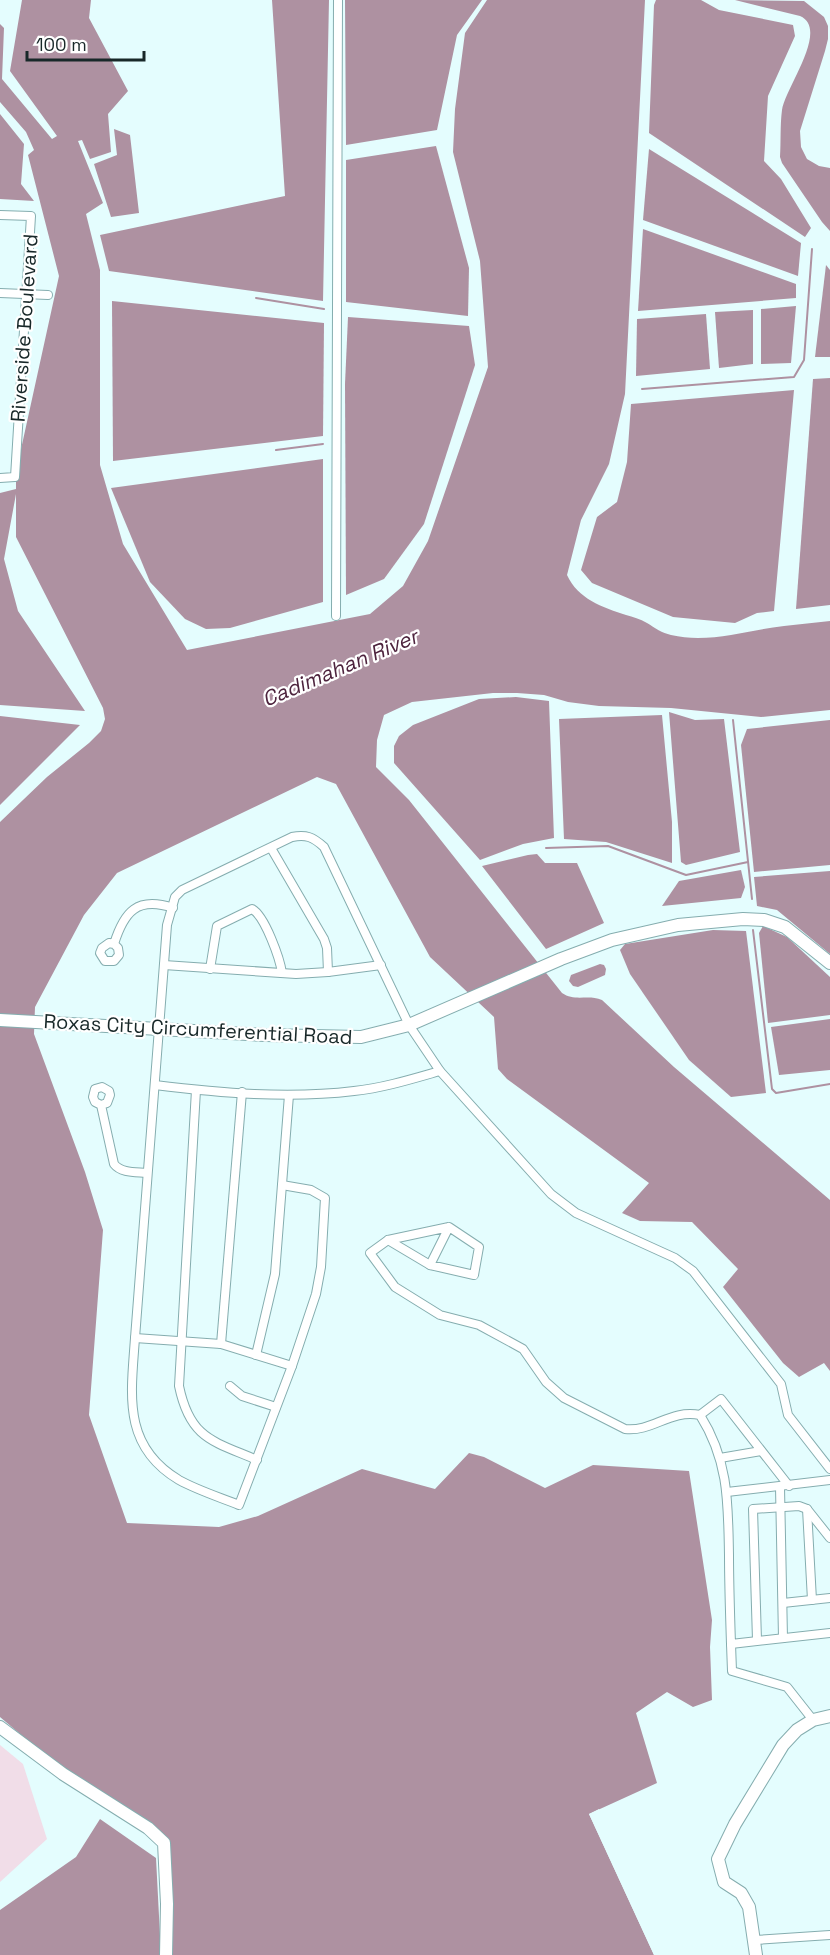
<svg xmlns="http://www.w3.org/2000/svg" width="830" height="1955" font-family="'Space Grotesk',sans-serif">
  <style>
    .green { fill: #f1dde8 }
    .water { fill: #ae91a1 }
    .pier { fill: #e4fdfe }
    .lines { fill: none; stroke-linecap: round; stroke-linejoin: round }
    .stream { stroke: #ae91a1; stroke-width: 2 }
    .street-casing { stroke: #85adaf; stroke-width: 10 }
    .secondary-casing { stroke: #85adaf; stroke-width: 14 }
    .street { stroke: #fff; stroke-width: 8 }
    .secondary { stroke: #fff; stroke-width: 12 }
    .labels { text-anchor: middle; stroke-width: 4.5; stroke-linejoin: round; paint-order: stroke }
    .street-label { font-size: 20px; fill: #182829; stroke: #fff }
    .water-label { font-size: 21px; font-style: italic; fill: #4d233d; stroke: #fff }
  </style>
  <rect width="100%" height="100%" fill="#e4fdfe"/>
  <path class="green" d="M0 1745 23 1764 47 1839 0 1882Z"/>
  <g class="water">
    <path d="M22 0H91L89 18 128 91 108 114 111 152 90 159 82 140 78 141 103 203 86 214 100 270V465L123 544 187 650 370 614 403 586 428 541 488 367 480 261 453 152 455 109 465 33 487 0H645L625 394 609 464 581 520 567 575C578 599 602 607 626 615 633 617 640 619 647 623 655 628 662 633 671 635 709 644 747 630 784 626 799 624 815 623 830 621V710L761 717 671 708 599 706 568 702 544 695 517 693H493L412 702 384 715 377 740 376 767 409 800 562 993C575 1002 588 994 602 1000L674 1067 830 1200V1371L824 1363 799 1377 783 1363 723 1287 738 1269 692 1222 640 1221 622 1213 649 1183 507 1079 498 1069 494 1017 430 957 336 784 317 777 117 873 84 915 35 1007 34 1034 85 1172 103 1230 89 1415 127 1523 219 1527 258 1516 362 1469 435 1489 469 1453 484 1457 545 1488 593 1465 689 1471 712 1620 710 1647 712 1700 693 1707 667 1692 636 1713 657 1783 589 1814 654 1955H172L165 1836 65 1772 0 1717V822L47 777 89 743 101 731 105 719 103 708 16 537V494L4 559 18 611 85 711 0 705V493L16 489V472L59 276 28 155 34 150 26 132 0 102V24L4 28 2 79 52 139 57 136 10 71Z"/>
    <path d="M272 0H329L323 301 109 271 100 235 285 196Z"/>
    <path d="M345 0H482L457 35 437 130 346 145Z"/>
    <path d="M656 0H701L719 10 793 25 795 36 768 96 764 161 781 179 811 228 805 237 649 133 654 5Z"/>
    <path d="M735 0 804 1 824 17 828 26V39L825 51 800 131 801 147 807 159 819 166 830 168V231L822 222 782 163 780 157C781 142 780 125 782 110 785 88 830 29 800 16Z"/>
    <path d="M0 114 24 144 21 184 34 201 0 199Z"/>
    <path d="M114 129 130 135 139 213 111 217 94 164 117 155Z"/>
    <path d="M436 146 469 268 468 316 346 302V160Z"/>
    <path d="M649 149 801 243 798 276 643 220Z"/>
    <path d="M643 229 796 284V298L638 311Z"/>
    <path d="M826 265 830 270V357H815Z"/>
    <path d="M112 301 324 323 323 436 113 461Z"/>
    <path d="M796 306 791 363 761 364V309Z"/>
    <path d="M753 310V364L719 368 715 312Z"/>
    <path d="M706 314 710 369 636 376 637 319Z"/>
    <path d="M348 317 469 326 475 365 424 524 384 579 346 595 345 384Z"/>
    <path d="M830 378V605L796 609 813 379Z"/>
    <path d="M794 390 774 611 757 613 735 623 673 617 592 583 581 570 597 517 617 502 627 462 631 404Z"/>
    <path d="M323 459V602L230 628 206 629 185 619 150 582 111 488Z"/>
    <path d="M516 697 549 701 554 838 523 844 480 860 394 763V746L399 736 413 725 479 699Z"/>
    <path d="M669 712 695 720 724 719 740 852 686 865 681 862Z"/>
    <path d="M662 715 672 822V863L606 842 564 839 559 719Z"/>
    <path d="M0 716 80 725 0 805Z"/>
    <path d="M830 720V865L754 872 741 745 747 729Z"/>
    <path d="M537 854 545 863H577L604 923 546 949 482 866 528 855Z"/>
    <path d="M741 870 745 887 741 898 662 906 679 881Z"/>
    <path d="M830 871V954L777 910 757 906 754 877Z"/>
    <path d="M763 926 787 937 830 977V1015L768 1023 759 933Z"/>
    <path d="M713 930 746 931 766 1093 731 1097 689 1060 630 974 620 950 625 944Z"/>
    <path d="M600 964 604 965 606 969 605 975 578 987 573 986 569 981 571 975Z"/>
    <path d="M830 1019V1070L779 1075 771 1027Z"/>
    <path d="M100 1819 156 1858 161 1955H0V1910L76 1857Z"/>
  </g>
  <path class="pier" d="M599 1809 601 1812 593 1815 657 1955H654L589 1814Z"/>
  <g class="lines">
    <g class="stream">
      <path d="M256 298 324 309"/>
      <path d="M642 389 794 377 804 360 812 249"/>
      <path d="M276 450 323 444"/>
      <path d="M733 720 752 899"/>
      <path d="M546 848 608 846 686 875 748 862"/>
      <path d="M753 930 772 1089 776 1093 830 1084"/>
    </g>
    <g class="street-casing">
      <g id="street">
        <path d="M0 215 31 216 15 477 0 478"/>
        <path d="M0 293 48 295"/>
        <path d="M336 616 338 0"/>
        <path d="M271 848 324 939 327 948 328 972"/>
        <path d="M114 944 109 943 102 948 100 953 105 961H114L119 955 118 948 114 944C124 912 137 896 173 908"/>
        <path d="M164 965 296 974 328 972 381 965"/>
        <path d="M210 969 217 926 252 909C265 916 280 959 282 973"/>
        <path d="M155 1085C220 1093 288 1099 354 1091 383 1088 412 1079 440 1071"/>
        <path d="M196 1090 179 1386C190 1439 213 1441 257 1460"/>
        <path d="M101 1105 107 1103 110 1095 109 1091 102 1087 95 1089 93 1097 95 1102 101 1105 114 1164C121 1173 135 1172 146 1173"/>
        <path d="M282 1185 311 1190 325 1198 321 1267 316 1294 292 1366 239 1505C219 1497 197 1490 179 1480 122 1446 131 1395 135 1338L167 925 175 897 182 890 292 837C306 834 313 837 324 847L409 1025 440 1071 551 1194 576 1213 675 1258 693 1271 781 1384 788 1415 830 1469"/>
        <path d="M449 1227 430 1265 474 1275 479 1247 449 1227 388 1240 370 1253 395 1287 440 1315 479 1325 523 1349 546 1382 564 1398 625 1429C653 1432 670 1409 700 1415 729 1461 728 1503 729 1555 729 1584 730 1614 731 1644L830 1633"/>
        <path d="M388 1240 430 1265"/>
        <path d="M135 1338 221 1344 292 1366"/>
        <path d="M221 1344 242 1092"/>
        <path d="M256 1355 275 1274 289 1095"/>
        <path d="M230 1386 242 1396 276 1407"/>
        <path d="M700 1415 721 1399 789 1486"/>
        <path d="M720 1458 761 1451"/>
        <path d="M780 1487 783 1638"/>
        <path d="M727 1492 830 1480"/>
        <path d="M807 1509 812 1600"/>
        <path d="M783 1603 830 1598"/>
        <path d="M757 1640 753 1509 799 1506 807 1509 830 1538"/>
        <path d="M731 1644 732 1671 787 1687 813 1720"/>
        <path d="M755 1940 830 1935"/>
      </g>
    </g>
    <g class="secondary-casing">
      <g id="secondary">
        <path d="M0 1020 265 1035 361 1037 409 1025 561 959 612 940 678 925 743 919 764 920 785 927 830 963"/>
        <path d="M0 1727 63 1774 148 1828 164 1843 167 1904 166 1955"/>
        <path d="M756 1955 749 1907 741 1893 724 1882 718 1859 735 1824 783 1745 797 1730 813 1720 830 1716"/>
      </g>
    </g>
    <use href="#street" class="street"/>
    <use href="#secondary" class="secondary"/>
  </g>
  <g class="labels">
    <g class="street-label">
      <text transform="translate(24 328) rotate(-86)" y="7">Riverside Boulevard</text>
      <text transform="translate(198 1029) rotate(3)" y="7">Roxas City Circumferential Road</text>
    </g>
    <g class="water-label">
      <text transform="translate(340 668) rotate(-23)" y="7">Cadimahan River</text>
    </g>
  </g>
  <path d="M27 51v9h117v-9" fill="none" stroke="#182829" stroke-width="3"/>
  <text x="36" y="51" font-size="18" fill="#182829" stroke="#ffffff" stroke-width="4.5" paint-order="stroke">100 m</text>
</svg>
